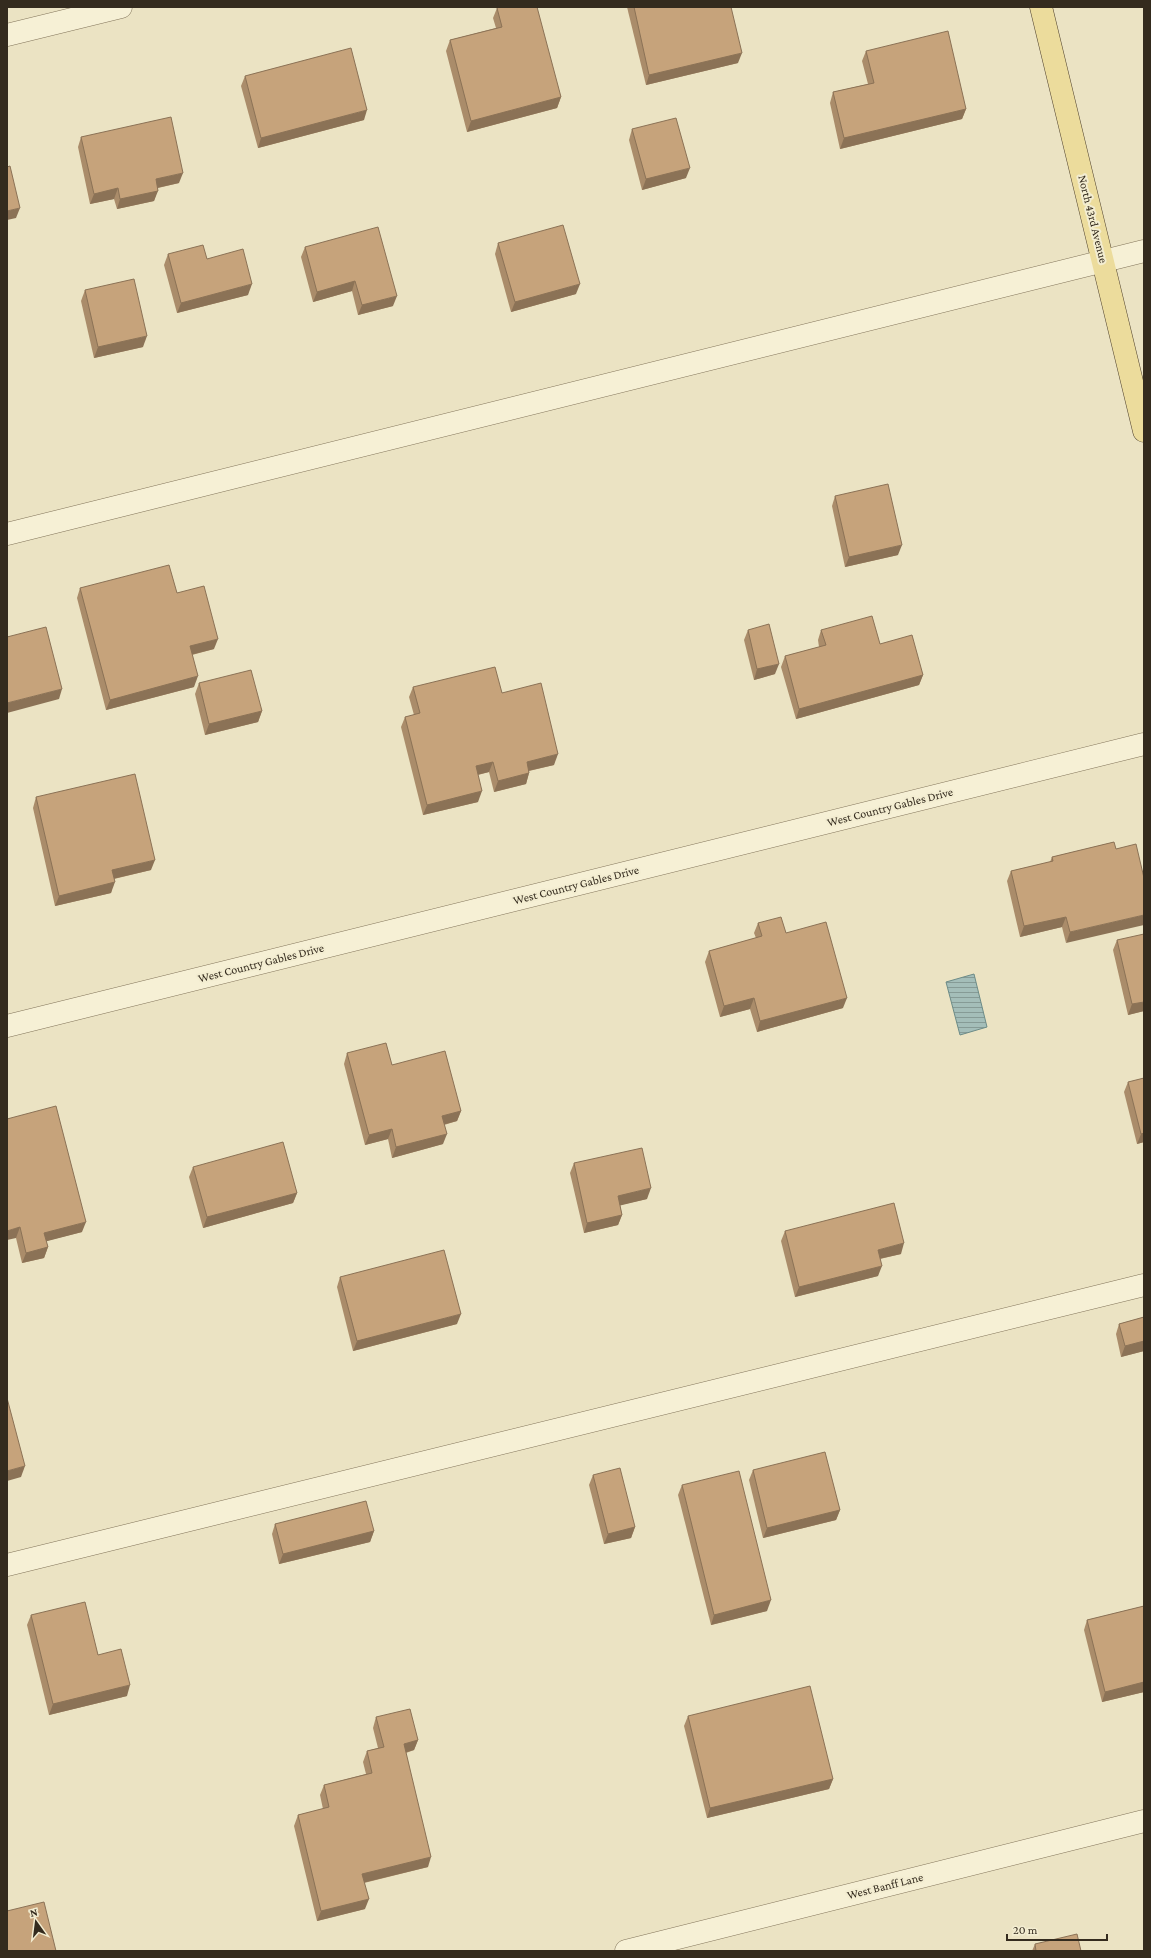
<svg xmlns="http://www.w3.org/2000/svg" width="1151" height="1958" font-family="'Crimson Pro',serif">
  <style>
    .water { fill: url(#water-rules); stroke: #6c8b87 }
    .lines { fill: none; stroke-linecap: round; stroke-linejoin: round }
    .minor-casing { stroke: #83755b; stroke-width: 23 }
    .major-casing { stroke: #51432f; stroke-width: 23 }
    .minor { stroke: #f6f0d5; stroke-width: 22 }
    .major { stroke: #ecdc9c; stroke-width: 22 }
    .wall { fill: #aa8c6a }
    .shaded-wall { fill: #8b7256 }
    .building { fill: #c6a37b; stroke: #8b7256 }
    .labels { text-anchor: middle; stroke-width: 4; stroke-linejoin: round; paint-order: stroke }
    .street-label { font-size: 12px; fill: #342b1e; stroke: #f3edd1 }
  </style>
  <defs>
    <pattern id="water-rules" width="6" height="5" patternUnits="userSpaceOnUse"><rect width="6" height="5" fill="#a4beb9"/><path d="M0 2.5h6" fill="none" stroke="#869b96"/></pattern>
  </defs>
  <rect width="100%" height="100%" fill="#ebe3c3"/>
  <path class="water" d="M974 974 987 1027 960 1035 946 982Z"/>
  <g class="lines">
    <g class="minor-casing">
      <g id="minor">
        <path d="M7 35 121 7"/>
        <path d="M7 534 1144 251"/>
        <path d="M7 1026 1144 744"/>
        <path d="M7 1565 1144 1285"/>
        <path d="M626 1951 1144 1821"/>
      </g>
    </g>
    <g class="major-casing">
      <path id="major" d="M1041 7 1144 431"/>
    </g>
    <use href="#minor" class="minor"/>
    <use href="#major" class="major"/>
  </g>
  <g class="wall">
    <path d="M627 7H731L738 63 646 85Z"/>
    <path d="M497 8 561 97 557 108 467 132 446 51 450 40 496 28 493 18Z"/>
    <path d="M866 51 966 109 962 119 840 149 830 103 833 92 868 84 862 61Z"/>
    <path d="M245 76 364 120 258 148 241 86Z"/>
    <path d="M632 129 686 178 642 190 629 140Z"/>
    <path d="M81 137 179 183 158 188 154 201 117 209 114 199 90 204 78 147Z"/>
    <path d="M498 243 576 294 511 312 495 254Z"/>
    <path d="M305 247 393 306 358 315 352 291 313 302 301 257Z"/>
    <path d="M168 254 207 259 248 295 177 313 164 265Z"/>
    <path d="M85 290 143 347 94 358 81 301Z"/>
    <path d="M835 496 898 555 845 567 832 506Z"/>
    <path d="M80 588 177 593 214 649 192 655 194 687 106 710 77 598Z"/>
    <path d="M748 630 775 674 754 680 744 640Z"/>
    <path d="M821 630 880 644 923 675 919 685 796 719 781 667 785 656 819 647 818 640Z"/>
    <path d="M199 683 262 711 258 722 205 735 195 694Z"/>
    <path d="M413 687 502 693 554 765 529 771V773L526 784 494 792 489 772 478 775V802L423 815 401 727 405 717 414 715 409 697Z"/>
    <path d="M36 797 151 870 114 879 111 893 55 906 33 808Z"/>
    <path d="M1114 842 1066 943 1062 927 1020 937 1007 881 1011 871 1050 862 1052 857Z"/>
    <path d="M758 923 786 933 843 1008 757 1032 750 1009 720 1017 705 962 709 951 756 938 754 933Z"/>
    <path d="M1117 940 1144 1011 1128 1015 1113 950Z"/>
    <path d="M347 1053 392 1065 461 1111 457 1121 444 1125 443 1144 392 1158 388 1139 365 1145 344 1064Z"/>
    <path d="M1128 1082 1144 1142 1137 1144 1124 1092Z"/>
    <path d="M7 1119 82 1232 46 1241 48 1247 44 1258 22 1263 16 1238Z"/>
    <path d="M574 1163 647 1199 620 1205 622 1215 618 1225 584 1233 570 1173Z"/>
    <path d="M193 1167 297 1193 293 1203 203 1228 189 1177Z"/>
    <path d="M785 1231 901 1254 880 1259 878 1276 795 1297 781 1241Z"/>
    <path d="M340 1277 457 1324 353 1351 337 1287Z"/>
    <path d="M1144 1317V1351L1121 1357 1116 1334 1119 1324Z"/>
    <path d="M753 1470 840 1510 836 1520 763 1538 749 1480Z"/>
    <path d="M593 1475 635 1527 631 1538 604 1544 589 1485Z"/>
    <path d="M682 1485 767 1611 711 1625 678 1495Z"/>
    <path d="M275 1524 374 1531 370 1542 279 1564 272 1534Z"/>
    <path d="M1144 1606V1692L1102 1702 1084 1630 1087 1620Z"/>
    <path d="M31 1615 98 1655 127 1696 49 1715 27 1625Z"/>
    <path d="M688 1716 833 1779 829 1789 707 1818 684 1726Z"/>
    <path d="M376 1717 418 1740 414 1750 406 1753 428 1867 364 1883 365 1909 317 1921 294 1826 298 1815 323 1809 320 1795 324 1785 366 1774 363 1762 367 1751 378 1748 373 1728Z"/>
    <path d="M1035 1944 1081 1951H1032Z"/>
  </g>
  <g class="shaded-wall">
    <path d="M742 53 738 63 646 85 649 75Z"/>
    <path d="M561 97 557 108 467 132 471 121Z"/>
    <path d="M966 109 962 119 840 149 844 138Z"/>
    <path d="M367 110 364 120 258 148 261 138Z"/>
    <path d="M690 168 686 178 642 190 646 179Z"/>
    <path d="M183 173 179 183 152 189 156 179Z"/>
    <path d="M118 188 114 199 90 204 94 194Z"/>
    <path d="M158 191 154 201 117 209 120 199Z"/>
    <path d="M20 208 16 218 7 220V211Z"/>
    <path d="M355 281 352 291 313 302 317 292Z"/>
    <path d="M252 284 248 295 177 313 181 303Z"/>
    <path d="M580 284 576 294 511 312 515 302Z"/>
    <path d="M397 296 393 306 358 315 362 305Z"/>
    <path d="M147 336 143 347 94 358 98 347Z"/>
    <path d="M902 545 898 555 845 567 849 557Z"/>
    <path d="M218 639 214 649 186 656 190 646Z"/>
    <path d="M779 664 775 674 754 680 757 669Z"/>
    <path d="M923 675 919 685 796 719 799 709Z"/>
    <path d="M198 676 194 687 106 710 110 700Z"/>
    <path d="M62 689 59 699 7 713V703Z"/>
    <path d="M262 711 258 722 205 735 209 724Z"/>
    <path d="M558 754 554 765 523 772 527 762Z"/>
    <path d="M493 762 489 772 472 776 476 766Z"/>
    <path d="M529 773 526 784 494 792 498 781Z"/>
    <path d="M482 791 478 802 423 815 427 805Z"/>
    <path d="M155 860 151 870 108 880 112 870Z"/>
    <path d="M115 882 111 893 55 906 59 896Z"/>
    <path d="M1144 915V925L1066 943 1070 932Z"/>
    <path d="M1066 917 1062 927 1020 937 1024 926Z"/>
    <path d="M754 998 750 1009 720 1017 724 1006Z"/>
    <path d="M847 998 843 1008 757 1032 760 1021Z"/>
    <path d="M1144 1002V1011L1128 1015 1132 1004Z"/>
    <path d="M461 1111 457 1121 438 1126 442 1116Z"/>
    <path d="M392 1129 388 1139 365 1145 369 1135Z"/>
    <path d="M1144 1133V1142L1137 1144 1141 1134Z"/>
    <path d="M447 1134 443 1144 392 1158 396 1147Z"/>
    <path d="M651 1188 647 1199 614 1207 618 1196Z"/>
    <path d="M297 1193 293 1203 203 1228 207 1217Z"/>
    <path d="M622 1215 618 1225 584 1233 587 1223Z"/>
    <path d="M86 1222 82 1232 40 1243 44 1233Z"/>
    <path d="M20 1227 16 1238 7 1240V1231Z"/>
    <path d="M904 1243 901 1254 874 1260 878 1250Z"/>
    <path d="M48 1247 44 1258 22 1263 26 1253Z"/>
    <path d="M882 1266 878 1276 795 1297 799 1287Z"/>
    <path d="M461 1314 457 1324 353 1351 357 1341Z"/>
    <path d="M1144 1341V1351L1121 1357 1125 1346Z"/>
    <path d="M25 1466 21 1477 7 1481V1471Z"/>
    <path d="M840 1510 836 1520 763 1538 767 1528Z"/>
    <path d="M635 1527 631 1538 604 1544 608 1534Z"/>
    <path d="M374 1531 370 1542 279 1564 283 1554Z"/>
    <path d="M771 1600 767 1611 711 1625 714 1615Z"/>
    <path d="M1144 1682V1692L1102 1702 1105 1692Z"/>
    <path d="M130 1685 127 1696 49 1715 53 1704Z"/>
    <path d="M418 1740 414 1750 400 1754 404 1744Z"/>
    <path d="M833 1779 829 1789 707 1818 710 1808Z"/>
    <path d="M431 1857 428 1867 358 1884 362 1874Z"/>
    <path d="M369 1899 365 1909 317 1921 321 1911Z"/>
  </g>
  <g class="building">
    <path d="M500 7H537L561 97 471 121 450 40 502 27 497 8Z"/>
    <path d="M634 7H731L742 53 649 75Z"/>
    <path d="M948 31 966 109 844 138 833 92 874 83 866 51Z"/>
    <path d="M351 48 367 110 261 138 245 76Z"/>
    <path d="M171 117 183 173 156 179 158 191 120 199 118 188 94 194 81 137Z"/>
    <path d="M676 118 690 168 646 179 632 129Z"/>
    <path d="M10 166 20 208 7 211V167Z"/>
    <path d="M563 225 580 284 515 302 498 243Z"/>
    <path d="M378 227 397 296 362 305 355 281 317 292 305 247Z"/>
    <path d="M203 245 207 259 243 249 252 284 181 303 168 254Z"/>
    <path d="M134 279 147 336 98 347 85 290Z"/>
    <path d="M888 484 902 545 849 557 835 496Z"/>
    <path d="M169 565 177 593 204 586 218 639 190 646 198 676 110 700 80 588Z"/>
    <path d="M872 616 880 644 912 635 923 675 799 709 785 656 826 645 821 630Z"/>
    <path d="M769 624 779 664 757 669 748 630Z"/>
    <path d="M46 627 62 689 7 703V637Z"/>
    <path d="M495 667 502 693 541 683 558 754 527 762 529 773 498 781 493 762 476 766 482 791 427 805 405 717 420 713 413 687Z"/>
    <path d="M251 670 262 711 209 724 199 683Z"/>
    <path d="M135 774 155 860 112 870 115 882 59 896 36 797Z"/>
    <path d="M1114 842 1116 849 1136 844 1144 878V915L1070 932 1066 917 1024 926 1011 871 1053 861 1052 857Z"/>
    <path d="M781 917 786 933 826 922 847 998 760 1021 754 998 724 1006 709 951 762 936 758 923Z"/>
    <path d="M1144 934V1002L1132 1004 1117 940Z"/>
    <path d="M386 1043 392 1065 445 1051 461 1111 442 1116 447 1134 396 1147 392 1129 369 1135 347 1053Z"/>
    <path d="M1144 1078V1133L1141 1134 1128 1082Z"/>
    <path d="M56 1106 86 1222 44 1233 48 1247 26 1253 20 1227 7 1231V1119Z"/>
    <path d="M283 1142 297 1193 207 1217 193 1167Z"/>
    <path d="M642 1148 651 1188 618 1196 622 1215 587 1223 574 1163Z"/>
    <path d="M894 1203 904 1243 878 1250 882 1266 799 1287 785 1231Z"/>
    <path d="M444 1250 461 1314 357 1341 340 1277Z"/>
    <path d="M1144 1317V1341L1125 1346 1119 1324Z"/>
    <path d="M7 1398 25 1466 7 1471Z"/>
    <path d="M825 1452 840 1510 767 1528 753 1470Z"/>
    <path d="M620 1468 635 1527 608 1534 593 1475Z"/>
    <path d="M739 1471 771 1600 714 1615 682 1485Z"/>
    <path d="M366 1501 374 1531 283 1554 275 1524Z"/>
    <path d="M85 1602 98 1655 121 1649 130 1685 53 1704 31 1615Z"/>
    <path d="M1144 1606V1682L1105 1692 1087 1620Z"/>
    <path d="M810 1686 833 1779 710 1808 688 1716Z"/>
    <path d="M410 1709 418 1740 404 1744 431 1857 362 1874 369 1899 321 1911 298 1815 329 1807 324 1785 372 1773 367 1751 384 1747 376 1717Z"/>
    <path d="M44 1902 56 1951H7V1911Z"/>
    <path d="M1077 1934 1081 1951H1036L1035 1944Z"/>
  </g>
  <g class="labels">
    <g class="street-label">
      <text transform="translate(1093 219) rotate(76)" y="4">North 43rd Avenue</text>
      <text transform="translate(890 807) rotate(-14)" y="4">West Country Gables Drive</text>
      <text transform="translate(576 885) rotate(-14)" y="4">West Country Gables Drive</text>
      <text transform="translate(261 963) rotate(-14)" y="4">West Country Gables Drive</text>
      <text transform="translate(885 1886) rotate(-14)" y="4">West Banff Lane</text>
    </g>
  </g>
  <rect width="1151" height="1958" fill="none" stroke="#342b1e" stroke-width="16"/>
  <g transform="translate(36 1922) rotate(346)" stroke="#f3edd1" stroke-width="3" paint-order="stroke">
  <path d="M0-3L7 15L0 10L-7 15Z" fill="#342b1e"/>
  <text y="-6" font-size="11" font-weight="bold" text-anchor="middle" fill="#342b1e">N</text>
  </g>
  <path d="M1007 1934v6h100v-6" fill="none" stroke="#342b1e" stroke-width="2"/>
  <text x="1013" y="1934" font-size="12" fill="#342b1e" stroke="#f3edd1" stroke-width="3" paint-order="stroke">20 m</text>
</svg>
